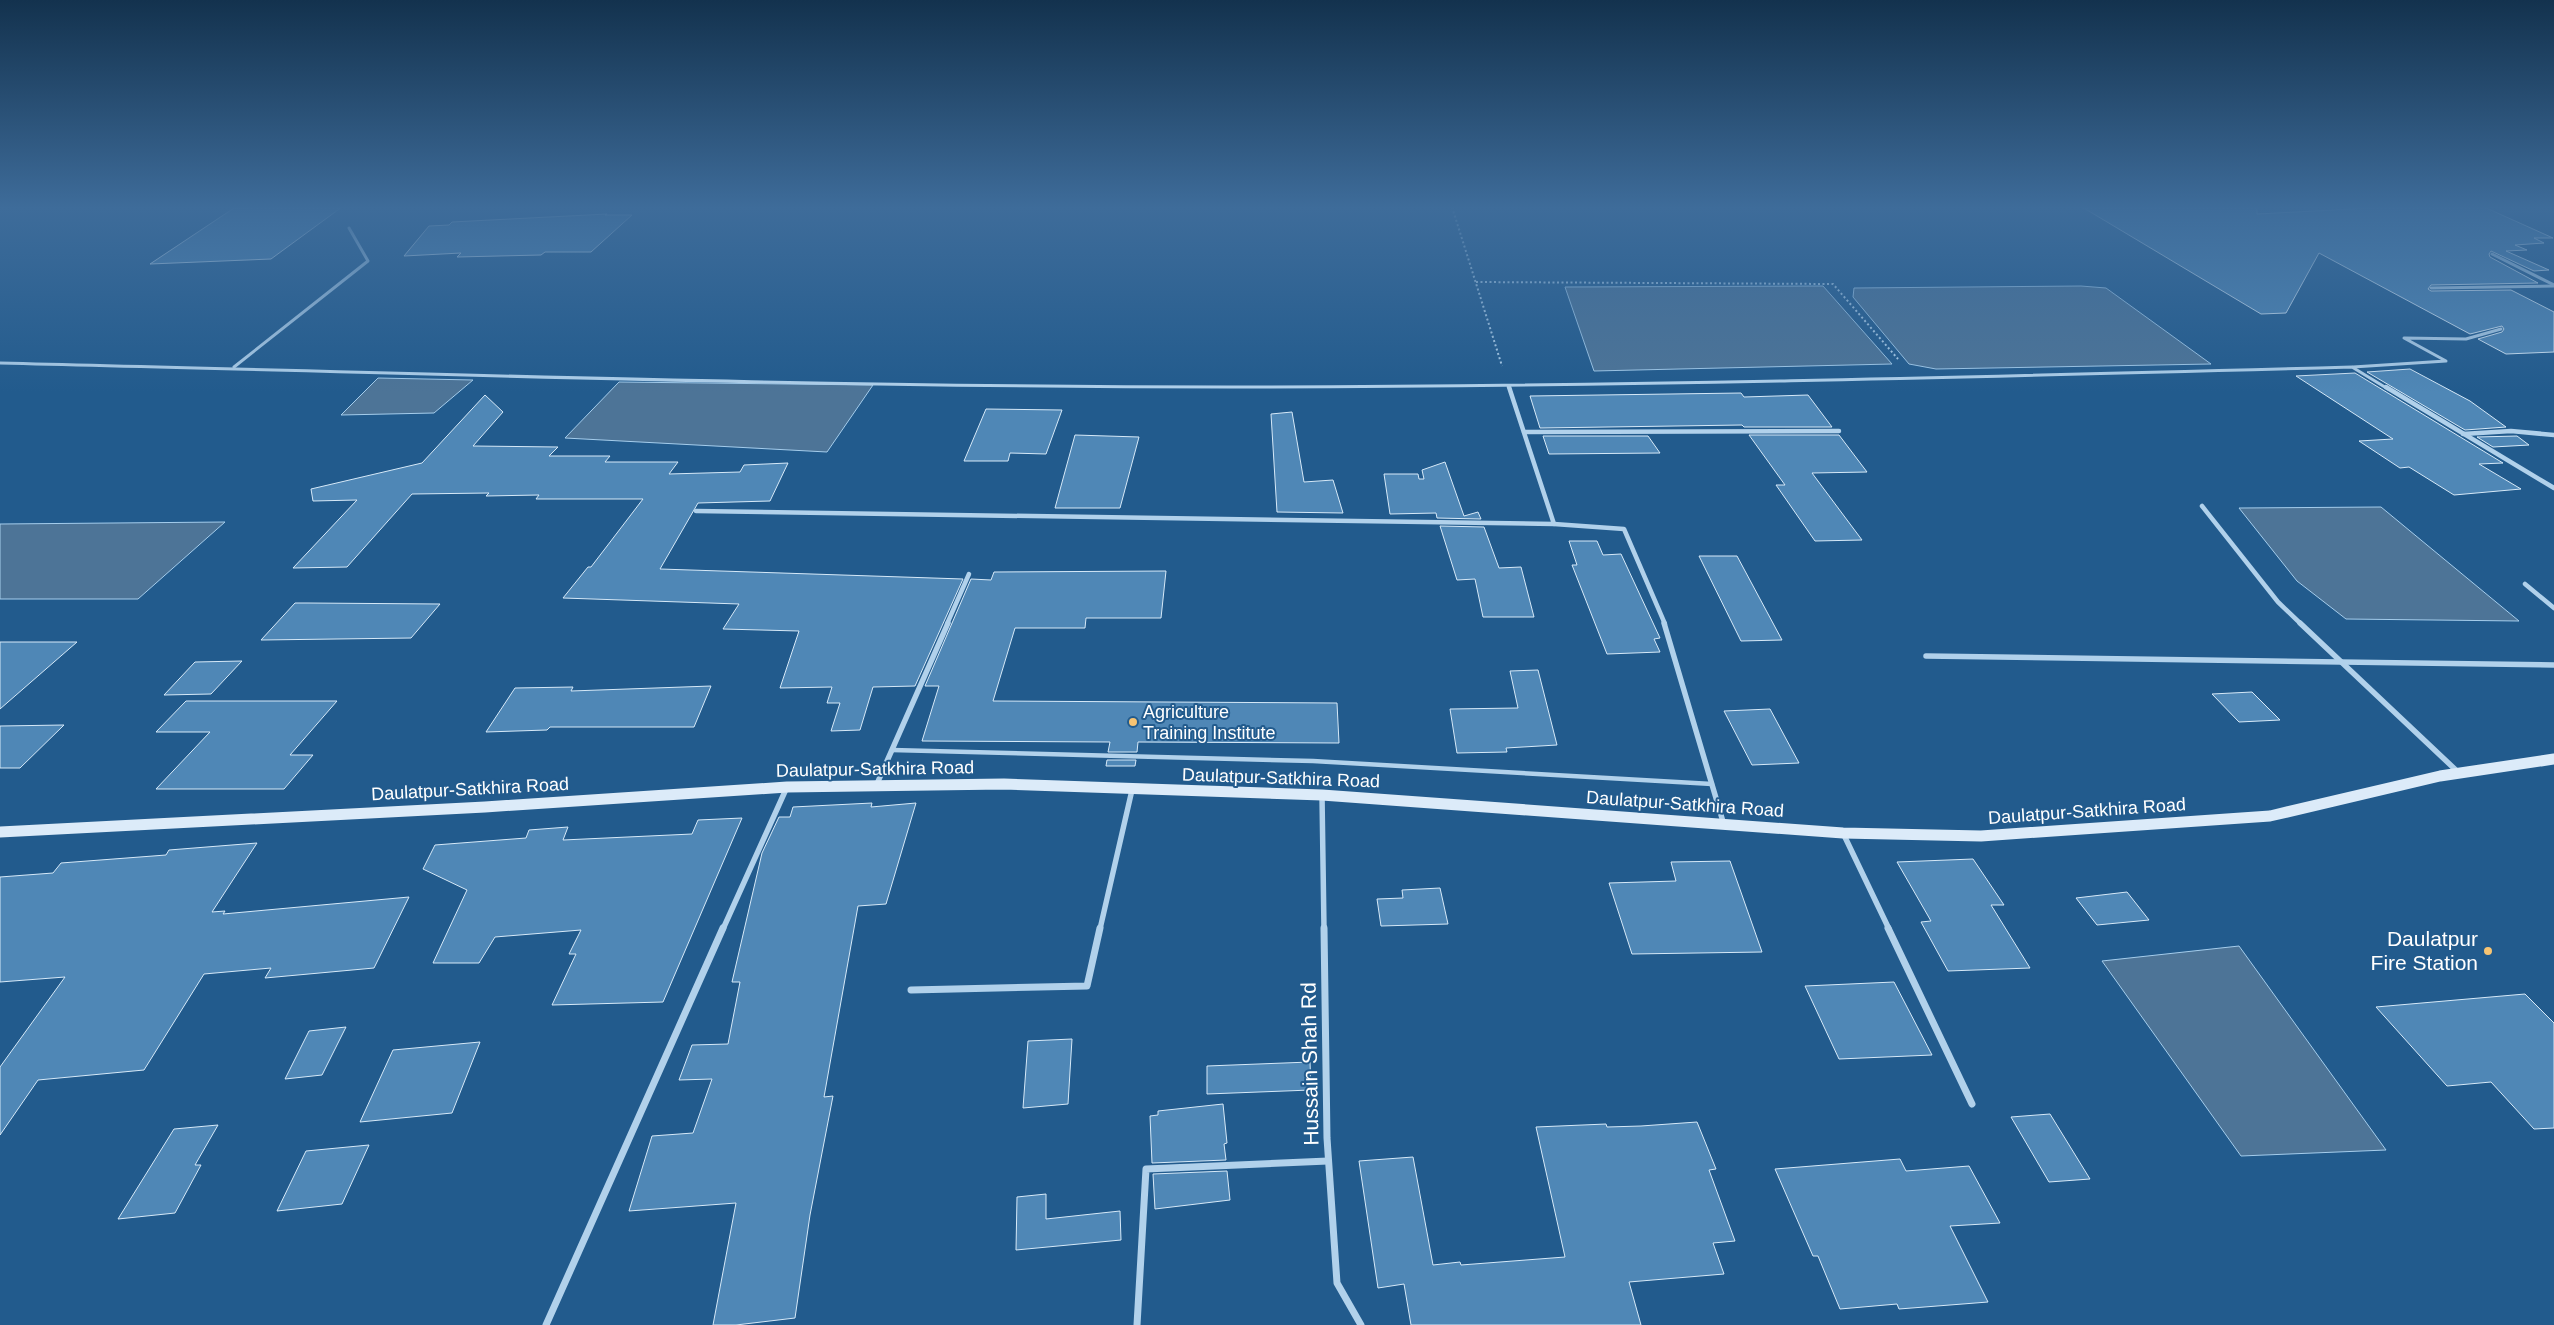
<svg xmlns="http://www.w3.org/2000/svg" width="2554" height="1325" font-family="Helvetica,sans-serif">
  <style>
    .water { fill: #4d7497; stroke: #a5cdec }
    .building { fill: #4f87b6; stroke: #d6e9f8 }
    .lines { fill: none; stroke-linecap: round; stroke-linejoin: round }
    .path { stroke: #b1d1eb; stroke-width: 2; stroke-dasharray: 2 2.5; stroke-linecap: butt }
    .service { stroke: #b1d1eb; stroke-width: 4.5 }
    .minor-far3 { stroke: #b1d1eb; stroke-width: 3 }
    .minor-far2 { stroke: #b1d1eb; stroke-width: 4.5 }
    .minor-far1 { stroke: #b1d1eb; stroke-width: 5.5 }
    .minor { stroke: #b1d1eb; stroke-width: 7 }
    .secondary { stroke: #dcebf9; stroke-width: 11 }
    .poi-dot { fill: #f7c473; stroke: #225b8d; stroke-width: 2 }
    .labels { text-anchor: middle; stroke-width: 4; stroke-linejoin: round; paint-order: stroke }
    .poi-label { font-size: 18px; fill: #fff; stroke: #225b8d; text-anchor: start }
    .street-label { font-size: 18px; fill: #fff; stroke: #225b8d }
    .near-poi-label { font-size: 21px; fill: #fff; stroke: #225b8d; text-anchor: end }
    .near-street-label { font-size: 21px; fill: #fff; stroke: #225b8d }
  </style>
  <rect width="100%" height="100%" fill="#225b8d"/>
  <g class="water">
    <path d="M1823 286 1892 364 1594 371 1565 287Z"/>
    <path d="M2081 286 2106 288 2211 364 1936 369 1909 364 1853 297 1854 288Z"/>
    <path d="M378 378 473 380 434 413 341 415Z"/>
    <path d="M619 382 873 385 827 452 565 438Z"/>
    <path d="M2381 507 2519 621 2346 619 2297 581 2239 508Z"/>
    <path d="M225 522 138 599H0V524Z"/>
    <path d="M2239 946 2386 1150 2241 1156 2102 961Z"/>
  </g>
  <g class="building">
    <path d="M295 207H342L271 259 150 264 234 208Z"/>
    <path d="M2082 207H2257V214L2391 207H2484L2553 238H2534L2544 243 2515 245 2527 250 2506 251 2549 270 2534 271 2491 251 2489 254 2490 257 2538 283 2431 285 2428 289 2431 291 2511 290 2554 312V352L2506 354 2478 339 2502 332 2504 329 2502 326 2470 334 2319 253 2286 313 2261 314Z"/>
    <path d="M607 214 605 215H632L591 252H545L541 255 457 257 461 253 404 256 429 226 449 225 452 222Z"/>
    <path d="M2410 369 2470 401 2506 427 2465 430 2367 372Z"/>
    <path d="M2355 373 2503 463 2479 464 2521 489 2454 495 2409 467 2400 468 2359 441 2393 439 2296 376Z"/>
    <path d="M1741 393 1744 397 1808 395 1832 427H1744L1742 425 1540 428 1530 396Z"/>
    <path d="M485 395 503 412 473 446 558 447 549 456H610L605 462H678L669 474 740 472 744 465 788 463 770 501 698 503 660 569 963 579 915 686 873 687 860 730 831 731 840 703H827L832 687 780 688 799 631 723 629 739 604 563 598 588 567H591L643 499H536L539 495 486 496 489 493 412 494 347 567 293 568 357 500 313 501 311 489 422 463Z"/>
    <path d="M986 409 1062 410 1046 454 1010 453 1008 461H964Z"/>
    <path d="M1292 412 1304 482 1333 480 1343 513 1277 512 1271 414Z"/>
    <path d="M1075 435 1139 437 1120 508H1055Z"/>
    <path d="M1749 435H1839L1867 472 1812 473 1862 540 1815 541 1776 485H1785Z"/>
    <path d="M1543 436H1648L1660 453 1549 454Z"/>
    <path d="M2517 436 2529 445 2493 447 2477 437Z"/>
    <path d="M1445 462 1464 516 1478 512 1481 519 1437 518 1436 513 1390 514 1384 474H1418L1419 479H1424L1422 470Z"/>
    <path d="M1440 526 1484 527 1499 568 1521 567 1534 617H1483L1475 579 1457 580Z"/>
    <path d="M1569 541H1597L1603 555 1621 554 1660 638 1654 639 1660 652 1607 654 1572 565H1577Z"/>
    <path d="M1699 556H1737L1782 640 1741 641Z"/>
    <path d="M1166 571 1161 618H1086L1085 628H1015L993 701 1337 703 1339 743 1138 742 1137 752H1108L1110 742 922 741 939 686H925L971 579 991 580 994 572Z"/>
    <path d="M295 603H308L440 604 411 638 261 640Z"/>
    <path d="M0 642H77L0 709Z"/>
    <path d="M242 661 211 694 164 695 195 662Z"/>
    <path d="M1538 670 1557 745 1506 748 1507 752 1457 753 1450 709 1518 708 1510 671Z"/>
    <path d="M711 686 694 727H550L547 730 486 732 515 688 573 687 571 691Z"/>
    <path d="M2252 692 2280 720 2239 722 2212 694Z"/>
    <path d="M186 701H337L290 755H313L284 789H156L210 732H156Z"/>
    <path d="M1770 709 1799 763 1752 765 1724 711Z"/>
    <path d="M64 725 20 768H0V726Z"/>
    <path d="M1107 760H1136L1135 766H1106Z"/>
    <path d="M872 803 871 807 916 803 886 904 858 906 824 1097 833 1096 810 1215 795 1318 736 1325H713L736 1203 629 1211 652 1136 693 1133 712 1079 679 1080 692 1045 728 1044 740 982H732L762 853 779 817H790L793 807Z"/>
    <path d="M742 818 663 1002 552 1005 576 954H569L581 930 495 937 479 963H433L467 890 423 869 435 845 526 838 529 830 568 827 563 840 692 834 698 820Z"/>
    <path d="M257 843 212 912 225 911 223 914 409 897 374 968 265 978 271 968 204 974 144 1070 38 1080 0 1135V1067L65 977 0 982V877L53 873 61 863 166 855 169 850Z"/>
    <path d="M1973 859 2004 905H1991L2030 968 1948 971 1921 922 1931 921 1897 862Z"/>
    <path d="M1730 861 1762 952 1632 954 1609 883 1676 881 1671 862Z"/>
    <path d="M1440 888 1448 924 1381 926 1377 899 1403 898 1402 890Z"/>
    <path d="M2127 892 2149 920 2097 925 2076 898Z"/>
    <path d="M1894 982 1932 1055 1839 1059 1805 986Z"/>
    <path d="M2525 994 2554 1023V1128L2534 1129 2491 1082 2447 1086 2376 1007Z"/>
    <path d="M346 1027 322 1075 285 1079 309 1031Z"/>
    <path d="M1072 1039 1068 1104 1023 1108 1028 1041Z"/>
    <path d="M480 1042 452 1113 360 1122 393 1050Z"/>
    <path d="M1310 1062 1311 1090 1207 1094V1066Z"/>
    <path d="M1223 1104 1227 1143 1224 1144 1226 1160 1152 1163 1150 1116 1158 1115V1111Z"/>
    <path d="M2050 1114 2090 1179 2049 1182 2011 1117Z"/>
    <path d="M1697 1122 1716 1169 1709 1170 1735 1241 1713 1243 1724 1274 1629 1282 1641 1325H1411L1404 1284 1378 1288 1359 1161 1413 1157 1433 1265 1460 1262 1461 1265 1565 1257 1536 1127 1606 1124 1607 1127 1641 1126Z"/>
    <path d="M218 1125 195 1165H201L175 1213 118 1219 174 1129Z"/>
    <path d="M369 1145 342 1204 277 1211 306 1151Z"/>
    <path d="M1900 1159 1906 1171 1969 1166 2000 1223 1950 1226 1988 1302 1899 1309 1897 1304 1840 1309 1818 1256H1813L1775 1169Z"/>
    <path d="M1227 1171 1230 1200 1155 1209 1153 1174Z"/>
    <path d="M1046 1194V1219L1120 1211 1121 1240 1016 1250 1017 1197Z"/>
  </g>
  <g class="lines">
    <g class="path">
      <path d="M1452 207 1502 366"/>
      <path d="M1476 282 1833 284 1898 359"/>
    </g>
    <path class="service" d="M892 750 1313 761 1712 784"/>
    <g class="minor-far3">
      <path d="M2492 254 2554 285"/>
      <path d="M2431 288 2554 286"/>
      <path d="M0 363C410 373 819 387 1229 387 1604 387 1978 377 2352 367L2388 389"/>
      <path d="M234 367 368 261 349 228"/>
      <path d="M2353 367 2446 361 2404 338 2466 339 2501 329"/>
      <path d="M1509 386 1510 389"/>
    </g>
    <g class="minor-far2">
      <path d="M2386 387 2554 488"/>
      <path d="M1524 432 1839 431"/>
      <path d="M2463 434 2511 431 2554 435"/>
      <path d="M2202 506 2278 602 2301 624"/>
      <path d="M696 511 1554 524 1509 387"/>
      <path d="M1554 524 1624 529 1665 624"/>
      <path d="M2525 584 2554 608"/>
      <path d="M947 624 969 574"/>
    </g>
    <g class="minor-far1">
      <path d="M1664 623 1724 825"/>
      <path d="M2300 623 2459 773"/>
      <path d="M1926 656 2554 665"/>
      <path d="M876 786 948 623"/>
      <path d="M1322 796 1324 929"/>
      <path d="M1843 833 1889 929"/>
      <path d="M723 929 787 787"/>
      <path d="M1100 929 1132 790"/>
    </g>
    <g class="minor">
      <path d="M1324 928 1327 1138 1337 1283 1361 1325"/>
      <path d="M1888 928 1972 1104"/>
      <path d="M911 990 1087 986 1100 928"/>
      <path d="M546 1325 723 928"/>
      <path d="M1137 1325 1146 1169 1328 1161"/>
    </g>
    <path class="secondary" d="M0 832 485 807 787 787 1004 784 1322 795 1843 833 1981 836 2270 816 2440 776 2554 759"/>
  </g>
  <linearGradient id="sky" x2="0" y2="1"><stop stop-color="#13324e"/><stop offset="0.53" stop-color="#3e6c9a"/><stop offset="1" stop-color="#3e6c9a" stop-opacity="0"/></linearGradient>
  <rect width="2554" height="392" fill="url(#sky)"/>
  <g class="poi-dot">
    <circle cx="1133" cy="722" r="5"/>
    <circle cx="2488" cy="951" r="5"/>
  </g>
  <g class="labels">
    <g class="poi-label">
      <text x="1143" y="718">Agriculture<tspan x="1143" dy="21">Training Institute</tspan></text>
    </g>
    <g class="street-label">
      <text transform="translate(875 769) rotate(-1)" y="6">Daulatpur-Satkhira Road</text>
      <text transform="translate(1281 778) rotate(2)" y="6">Daulatpur-Satkhira Road</text>
      <text transform="translate(470 789) rotate(-3)" y="6">Daulatpur-Satkhira Road</text>
      <text transform="translate(1685 804) rotate(4)" y="6">Daulatpur-Satkhira Road</text>
      <text transform="translate(2087 811) rotate(-4)" y="6">Daulatpur-Satkhira Road</text>
    </g>
    <g class="near-poi-label">
      <text x="2478" y="946">Daulatpur<tspan x="2478" dy="24">Fire Station</tspan></text>
    </g>
    <g class="near-street-label">
      <text transform="translate(1310 1064) rotate(-91)" y="7">Hussain Shah Rd</text>
    </g>
  </g>
</svg>
